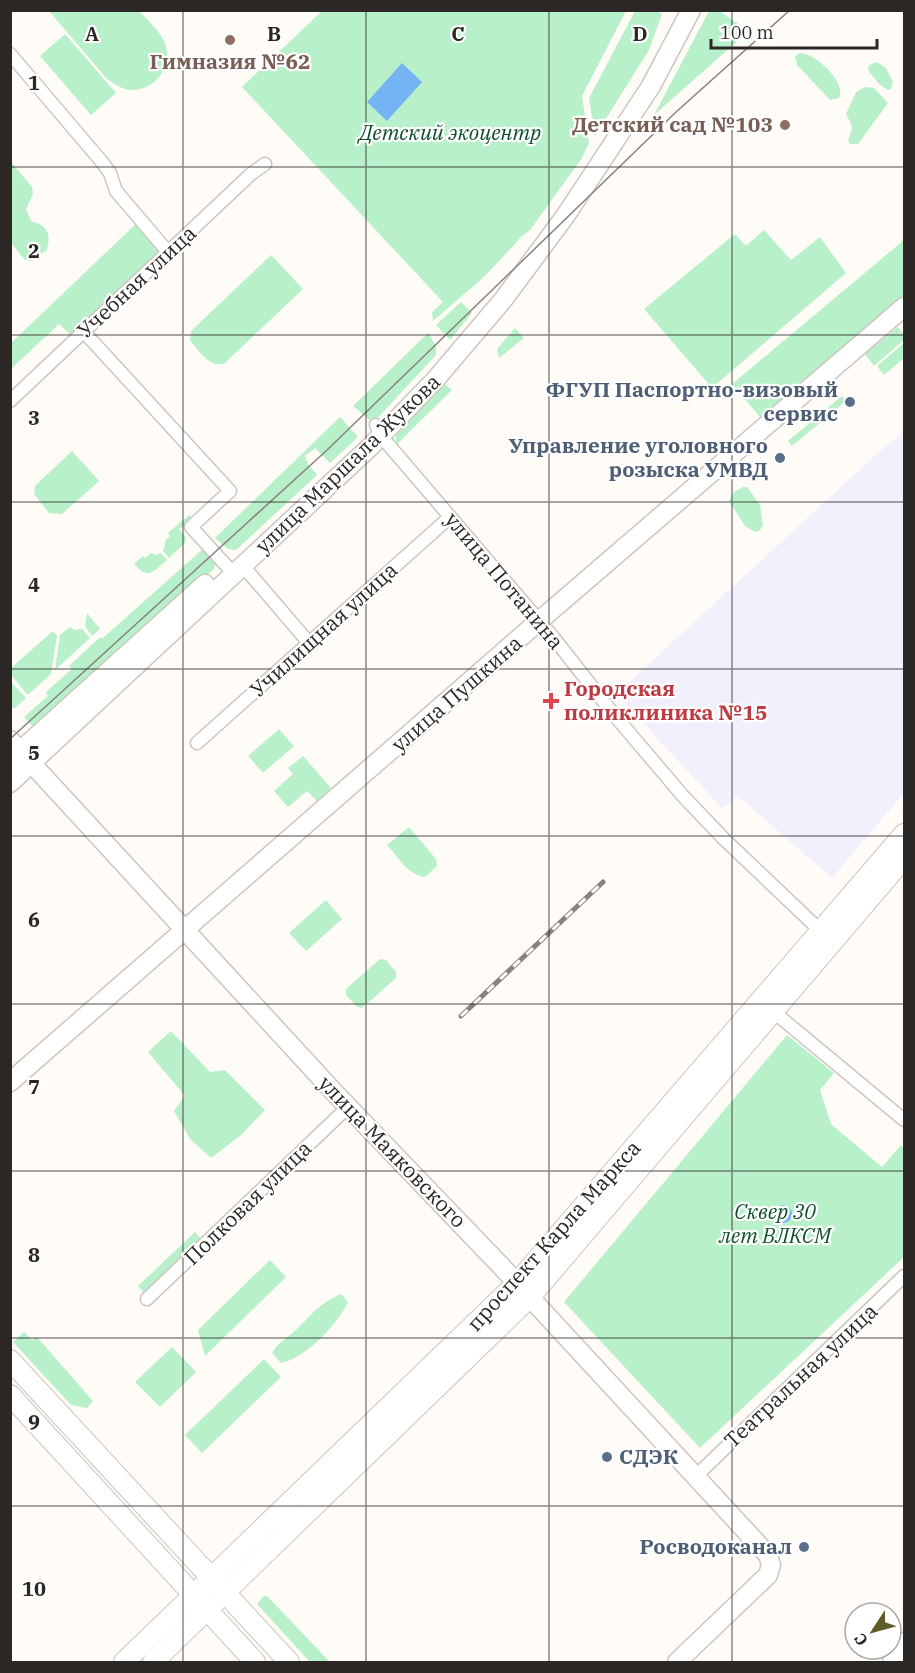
<svg xmlns="http://www.w3.org/2000/svg" width="915" height="1673" font-family="'IBM Plex Serif',serif">
  <style>
    .industrial { fill: #f2f0fd }
    .green { fill: #b8f0c9 }
    .water { fill: #74b4f5 }
    .lines { fill: none; stroke-linecap: round; stroke-linejoin: round }
    .street-casing { stroke: #cdc6bf; stroke-width: 15 }
    .secondary-casing { stroke: #cdc6bf; stroke-width: 21 }
    .primary-casing { stroke: #cdc6bf; stroke-width: 22 }
    .street { stroke: #fff; stroke-width: 12 }
    .secondary { stroke: #fff; stroke-width: 18 }
    .primary { stroke: #fff; stroke-width: 20 }
    .tram { stroke: #85827f; stroke-width: 1.5 }
    .rail-casing { stroke: #85827f; stroke-width: 5 }
    .rail { stroke: #fff; stroke-width: 3; stroke-dasharray: 9; stroke-linecap: butt }
    .grid { fill: none; stroke: #2a2725; stroke-width: 1.5; stroke-opacity: 0.55 }
    .education-dot { fill: #8d6e63; stroke: #fff; stroke-width: 2 }
    .service-dot { fill: #5c6f8a; stroke: #fff; stroke-width: 2 }
    .health-dot { fill: #e0444e; stroke: #fff; stroke-width: 2 }
    .labels { text-anchor: middle; stroke-width: 4.5; stroke-linejoin: round; paint-order: stroke }
    .education-label { font-size: 21px; font-weight: bold; fill: #785e54; stroke: #fff }
    .park-label { font-size: 21px; font-style: italic; fill: #0d4f2c; stroke: #fff }
    .street-label { font-size: 21px; fill: #2a2725; stroke: #fff }
    .service-label { font-size: 21px; font-weight: bold; fill: #4e5e75; stroke: #fff; text-anchor: end }
    .health-label { font-size: 21px; font-weight: bold; fill: #be3a42; stroke: #fff; text-anchor: start }
    .grid-label { font-size: 20px; text-anchor: middle; font-weight: bold; fill: #2a2725; stroke: #fff; stroke-width: 4.5; stroke-linejoin: round; paint-order: stroke }
  </style>
  <rect width="100%" height="100%" fill="#fffbf7"/>
  <path class="industrial" d="M904 431V793L832 878 738 796 722 808 616 694 879 452Z"/>
  <g class="green">
    <path d="M49 11H139C148 21 161 31 165 44 174 66 155 90 132 90 122 90 115 84 107 79Z"/>
    <path d="M322 11H626L582 96 589 143 582 158 530 230 522 236 485 276 433 321 432 312 443 302 242 87Z"/>
    <path d="M635 11H657L662 14 649 50 595 136 589 98Z"/>
    <path d="M709 11H719L749 31 654 115Z"/>
    <path d="M65 34 116 93 91 115 40 56Z"/>
    <path d="M800 53C815 53 847 82 839 98L830 100 797 65 795 56Z"/>
    <path d="M877 62 886 68 893 82 891 89 888 90 879 84 868 70 869 65Z"/>
    <path d="M865 87 874 88 888 103 858 144H850L848 140C854 126 853 128 846 114L856 92Z"/>
    <path d="M10 161 32 187 33 194 26 209 31 221C48 226 51 233 47 250L31 261 25 260 11 243Z"/>
    <path d="M139 221 166 252 74 338 59 324 11 369V343Z"/>
    <path d="M764 230 791 260 820 237 846 273 712 388 644 309 735 234 746 246Z"/>
    <path d="M904 240V295L760 417 732 384Z"/>
    <path d="M271 255 303 289 225 363C211 370 198 350 190 340L191 331Z"/>
    <path d="M461 302 472 313 450 340 436 325Z"/>
    <path d="M898 327 904 335V340L874 366 865 354Z"/>
    <path d="M515 328 524 338 499 358 497 349Z"/>
    <path d="M428 333 436 346V355L373 423 353 406Z"/>
    <path d="M904 343V358L884 375 877 366Z"/>
    <path d="M445 384 452 390 396 445V435Z"/>
    <path d="M842 396 846 401 792 446 788 441Z"/>
    <path d="M340 417 358 437 330 463 315 448 305 456 308 464 317 475 236 550 228 549 215 538Z"/>
    <path d="M72 451 99 481 62 514 49 513 34 494 35 486Z"/>
    <path d="M743 487H747L760 505 763 525 760 530 755 532 745 526 729 501 734 492Z"/>
    <path d="M189 515 192 518 179 529 186 537 185 543 169 558 163 551 165 545V541L170 536 168 533Z"/>
    <path d="M204 548 216 559 214 569 38 732 24 717 48 696 46 693 48 690 72 669 69 666 99 638H103Z"/>
    <path d="M151 553 156 555 161 553 167 560C153 572 148 580 134 564L143 556 145 558Z"/>
    <path d="M87 613 100 629 92 636 85 626Z"/>
    <path d="M70 627 75 630 82 629 90 638 55 670 60 635Z"/>
    <path d="M53 631 57 636 51 674 29 694H27L11 675V668Z"/>
    <path d="M10 681 26 698 14 709 11 705Z"/>
    <path d="M279 729 294 746 263 773 248 756Z"/>
    <path d="M303 756 331 788 317 801 307 791 288 807 274 791 293 774 288 768Z"/>
    <path d="M409 827 436 859 437 866 425 877C408 875 398 857 387 845Z"/>
    <path d="M326 900 342 919 306 951 289 933Z"/>
    <path d="M380 959 386 960 396 972V978L362 1008 357 1007 346 995V989Z"/>
    <path d="M171 1031 210 1072 225 1070 265 1110 240 1136 211 1158 190 1139 174 1111 185 1096 148 1052Z"/>
    <path d="M787 1035 834 1073 820 1090 831 1124 882 1167 901 1145 904 1148V1257L700 1448 564 1302Z"/>
    <path d="M195 1232 204 1242 147 1296 138 1286Z"/>
    <path d="M270 1260 286 1277 205 1356 198 1330Z"/>
    <path d="M341 1294 348 1302C337 1325 306 1358 281 1363L272 1353C278 1342 287 1339 296 1330 312 1314 320 1303 341 1294Z"/>
    <path d="M24 1332 32 1340 37 1337 93 1401 87 1408 71 1405 13 1342Z"/>
    <path d="M172 1347 196 1372 160 1407 135 1382Z"/>
    <path d="M264 1359 281 1377 202 1453 185 1435Z"/>
    <path d="M264 1596H267L330 1662H310L257 1604Z"/>
  </g>
  <g class="water">
    <path d="M402 63 422 82 387 121 367 102Z"/>
    <circle cx="783" cy="1214" r="9"/>
  </g>
  <g class="lines">
    <g class="street-casing">
      <g id="street">
        <path d="M10 54 102 162 110 173 116 191 168 252"/>
        <path d="M84 332 230 491 191 527 234 574"/>
        <path d="M10 401 251 174 265 164"/>
        <path d="M376 425 381 436 553 637 615 716 683 796 724 839 825 935"/>
        <path d="M243 566 310 644"/>
        <path d="M197 743 450 517"/>
        <path d="M769 1008 904 1120"/>
        <path d="M147 1299 348 1107"/>
        <path d="M696 1476 904 1276"/>
      </g>
    </g>
    <g class="secondary-casing">
      <g id="secondary">
        <path d="M10 740 333 1091 501 1266 768 1555 771 1565 768 1575 677 1662"/>
        <path d="M10 760 205 584"/>
        <path d="M10 783 371 446 435 380 503 300 566 215 651 86 691 10"/>
        <path d="M10 1082 539 621 904 307"/>
        <path d="M892 1662 904 1642"/>
      </g>
    </g>
    <g class="primary-casing">
      <g id="primary">
        <path d="M10 1360 289 1662"/>
        <path d="M10 1395 255 1662"/>
        <path d="M124 1662 517 1283 904 834"/>
        <path d="M153 1662 530 1297 904 858"/>
      </g>
    </g>
    <use href="#street" class="street"/>
    <use href="#secondary" class="secondary"/>
    <use href="#primary" class="primary"/>
    <path class="tram" d="M10 739 326 451 676 112 790 10"/>
    <g class="rail-casing">
      <path id="rail" d="M461 1016 603 882"/>
    </g>
    <use href="#rail" class="rail"/>
  </g>
  <path class="grid" d="M183 10V1662M366 10V1662M549 10V1662M732 10V1662M10 167H904M10 335H904M10 502H904M10 669H904M10 836H904M10 1004H904M10 1171H904M10 1338H904M10 1506H904"/>
  <g class="education-dot">
    <circle cx="230" cy="40" r="6"/>
    <circle cx="785" cy="125" r="6"/>
  </g>
  <g class="service-dot">
    <circle cx="850" cy="402" r="6"/>
    <circle cx="780" cy="458" r="6"/>
    <circle cx="607" cy="1457" r="6"/>
    <circle cx="804" cy="1547" r="6"/>
  </g>
  <path class="health-dot" d="M548 692h6v6h6v6h-6v6h-6v-6h-6v-6h6z"/>
  <g class="labels">
    <g class="education-label">
      <text x="230" y="69">Гимназия №62</text>
      <text x="773" y="132" text-anchor="end">Детский сад №103</text>
    </g>
    <g class="park-label">
      <text x="450" y="140">Детский экоцентр</text>
      <text x="775" y="1219">Сквер 30<tspan x="775" dy="24">лет ВЛКСМ</tspan></text>
    </g>
    <g class="street-label">
      <text transform="translate(137 282) rotate(-43)" y="7">Учебная улица</text>
      <text transform="translate(348 464) rotate(-44)" y="7">улица Маршала Жукова</text>
      <text transform="translate(504 581) rotate(50)" y="7">улица Потанина</text>
      <text transform="translate(324 630) rotate(-42)" y="7">Училищная улица</text>
      <text transform="translate(457 694) rotate(-41)" y="7">улица Пушкина</text>
      <text transform="translate(392 1152) rotate(46)" y="7">улица Маяковского</text>
      <text transform="translate(248 1203) rotate(-44)" y="7">Полковая улица</text>
      <text transform="translate(554 1236) rotate(-48)" y="7">проспект Карла Маркса</text>
      <text transform="translate(801 1376) rotate(-43)" y="7">Театральная улица</text>
    </g>
    <g class="service-label">
      <text x="838" y="397">ФГУП Паспортно-визовый<tspan x="838" dy="24">сервис</tspan></text>
      <text x="768" y="453">Управление уголовного<tspan x="768" dy="24">розыска УМВД</tspan></text>
      <text x="619" y="1464" text-anchor="start">СДЭК</text>
      <text x="792" y="1554">Росводоканал</text>
    </g>
    <g class="health-label">
      <text x="564" y="696">Городская<tspan x="564" dy="24">поликлиника №15</tspan></text>
    </g>
  </g>
  <g class="grid-label">
    <text x="92" y="41">A</text>
    <text x="274" y="41">B</text>
    <text x="458" y="41">C</text>
    <text x="640" y="41">D</text>
    <text x="34" y="90">1</text>
    <text x="34" y="258">2</text>
    <text x="34" y="425">3</text>
    <text x="34" y="592">4</text>
    <text x="34" y="760">5</text>
    <text x="34" y="927">6</text>
    <text x="34" y="1094">7</text>
    <text x="34" y="1262">8</text>
    <text x="34" y="1429">9</text>
    <text x="34" y="1596">10</text>
  </g>
  <rect width="915" height="1673" fill="none" stroke="#2a2725" stroke-width="24"/>
  <g transform="translate(873 1631) rotate(234)"><circle r="28" fill="#ffffff" stroke="#aaa9a8" stroke-width="1.5"/>
  <path d="M0-4.5L10 22L0 15L-10 22Z" fill="#5d5e2c"/>
  <text y="-9" font-size="16" font-weight="bold" text-anchor="middle" fill="#2a2725">С</text>
  </g>
  <path d="M711 39v9h166v-9" fill="none" stroke="#2a2725" stroke-width="3"/>
  <text x="720" y="39" font-size="18" fill="#2a2725" stroke="#ffffff" stroke-width="4.5" paint-order="stroke">100 m</text>
</svg>
